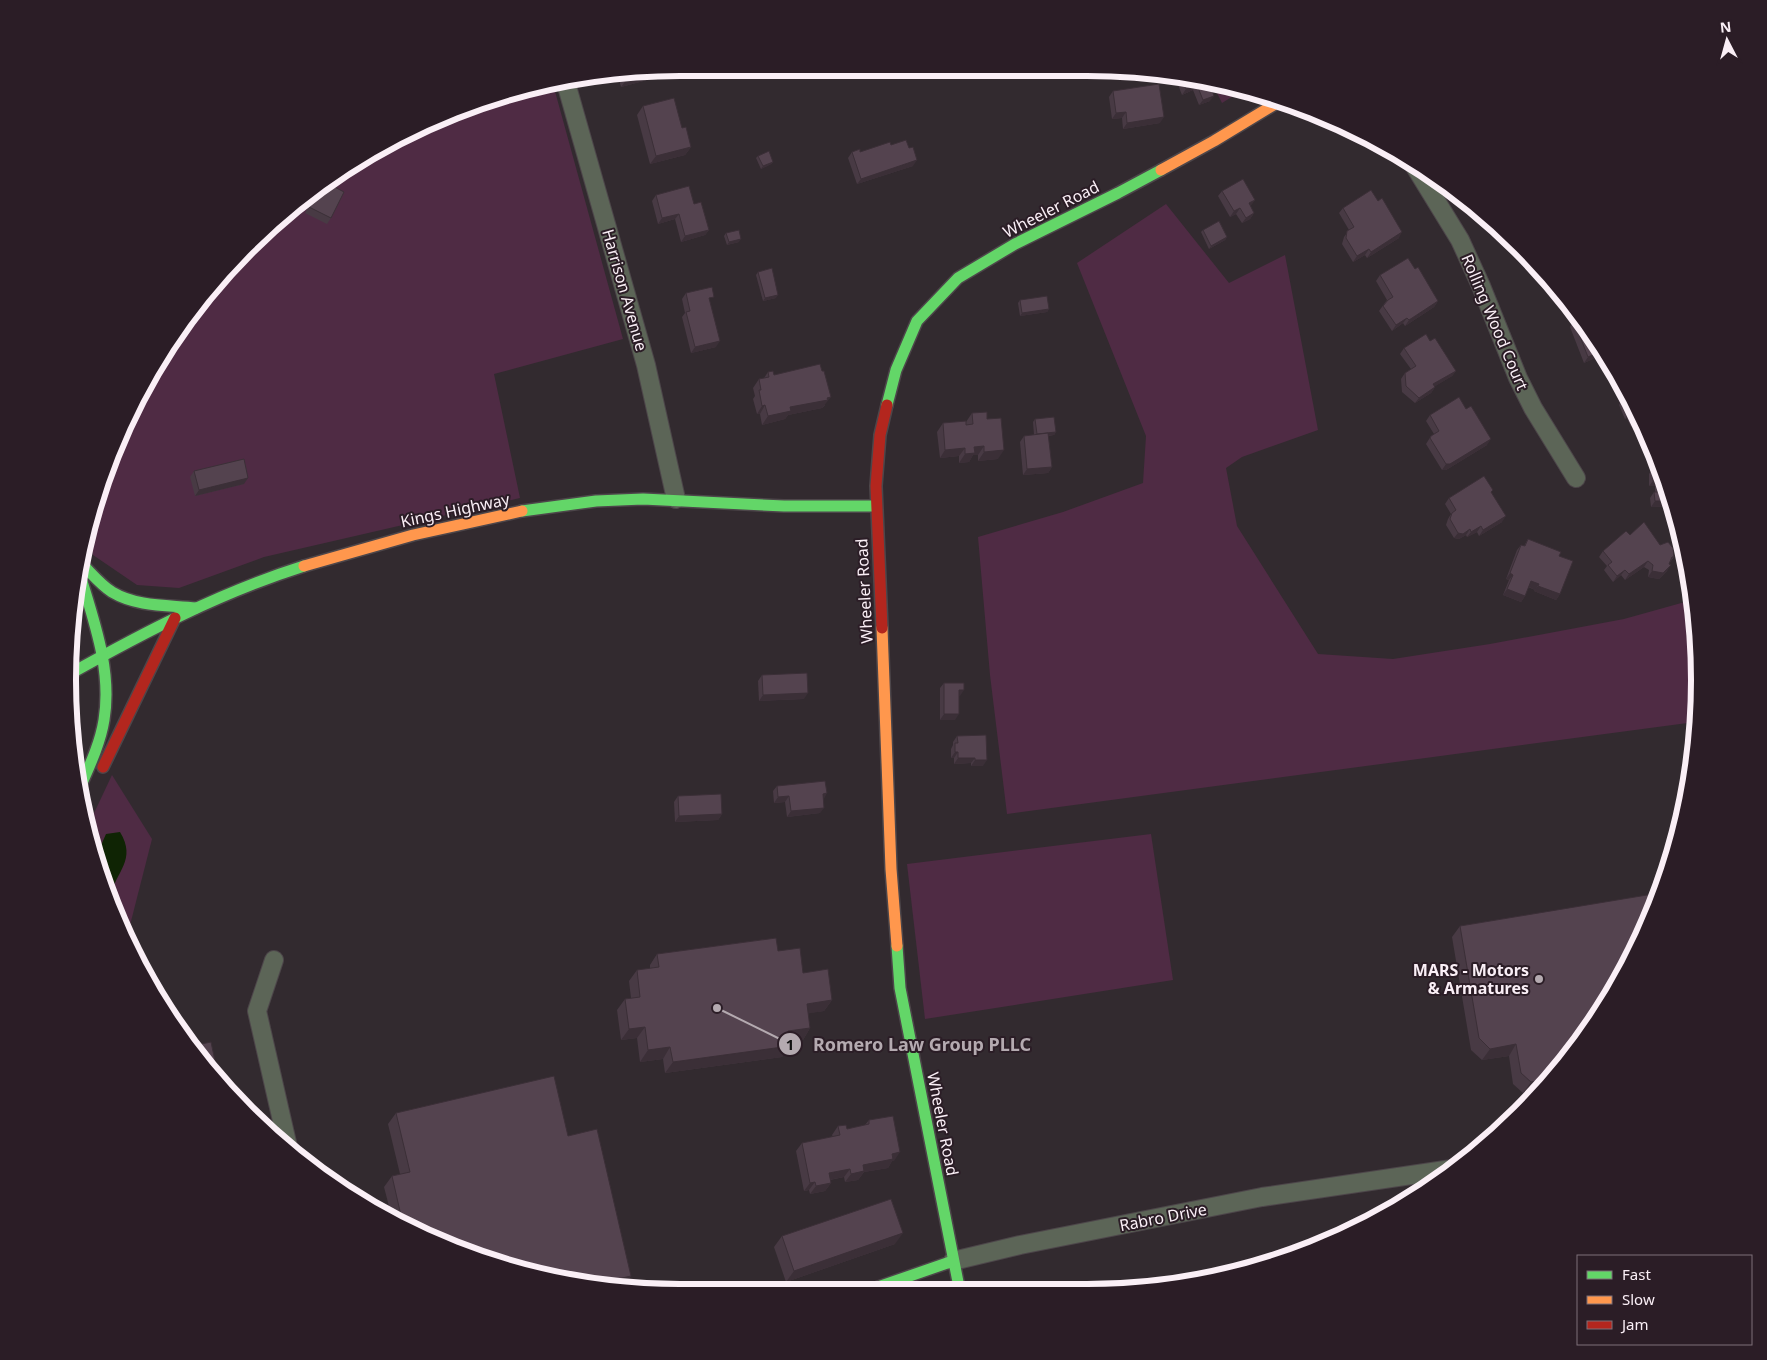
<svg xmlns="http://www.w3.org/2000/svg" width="1767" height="1360" font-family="'Noto Sans',sans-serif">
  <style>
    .green { fill: #4f2b44 }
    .water { fill: #0f2404 }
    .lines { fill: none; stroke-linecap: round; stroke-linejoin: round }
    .street-casing { stroke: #4d464a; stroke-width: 20 }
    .fast-casing { stroke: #4d464a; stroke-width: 14 }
    .slow-casing { stroke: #4d464a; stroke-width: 14 }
    .jam-casing { stroke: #4d464a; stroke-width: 14 }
    .street { stroke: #5c6557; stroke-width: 18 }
    .fast { stroke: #63d668; stroke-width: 11 }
    .slow { stroke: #ff974d; stroke-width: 11 }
    .jam { stroke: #b3261e; stroke-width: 11 }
    .wall { fill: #483a44 }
    .shaded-wall { fill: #3b2f37 }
    .building { fill: #54434f; stroke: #3b2f37 }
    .poi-dot { fill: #b4aab0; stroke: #2b1d26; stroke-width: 2 }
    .labels { text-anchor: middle; stroke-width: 4; stroke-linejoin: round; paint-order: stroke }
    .street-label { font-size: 16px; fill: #faeff6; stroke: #2b1d26 }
    .poi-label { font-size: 16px; font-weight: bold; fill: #faeff6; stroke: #2b1d26; text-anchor: end }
    .rim { fill: none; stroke: #faeff6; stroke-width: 6 }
    .leader { fill: none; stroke: #b4aab0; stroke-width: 2 }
    .callout-dot { fill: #b4aab0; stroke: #2b1d26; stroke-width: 2 }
    .mark-label { font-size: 15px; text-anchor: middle; font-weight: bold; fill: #111 }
    .callout-label { font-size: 18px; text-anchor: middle; font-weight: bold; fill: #b4aab0; stroke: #2b1d26; stroke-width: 4; stroke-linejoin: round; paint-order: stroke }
  </style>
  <rect width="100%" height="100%" fill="#322a2f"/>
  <g class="green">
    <path d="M1212 83 1246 88 1222 103Z"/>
    <path d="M553 84 623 339 494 374 520 498 264 557 179 588 137 585 93 555 87 531 88 522 149 374 247 247 374 150 521 88Z"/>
    <path d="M1166 204 1229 283 1285 255 1318 430 1242 457 1226 468 1237 526 1318 654 1393 659 1490 644 1624 619 1692 600 1699 680 1695 722 1007 814 990 675 978 537 1063 512 1143 483 1146 436 1077 263Z"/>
    <path d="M112 775 152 839 128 933 100 877 87 828Z"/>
    <path d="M1151 834 1173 980 925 1019 907 864Z"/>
  </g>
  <path class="water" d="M120 832C137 860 116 871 110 897L100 877 95 859 106 834Z"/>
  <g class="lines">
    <g class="street-casing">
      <g id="street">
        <path d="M566 83 646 365 676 499"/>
        <path d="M1414 165 1460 240 1481 286 1518 378 1533 408 1576 478"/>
        <path d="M274 960 257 1011 288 1147"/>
        <path d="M953 1261 1020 1245 1262 1197 1452 1169"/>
      </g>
    </g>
    <g class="fast-casing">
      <g id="fast">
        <path d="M887 405 896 370 917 321 958 278 1015 244 1118 193 1161 170"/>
        <path d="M522 511 596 501 643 499 784 506H876"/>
        <path d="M83 565C92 574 101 585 112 592 137 607 168 605 196 608"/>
        <path d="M68 675C145 632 219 593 304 566"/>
        <path d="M78 792C88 769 100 745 104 720 112 672 95 624 81 578"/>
        <path d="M897 946 900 988 959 1287"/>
        <path d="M878 1287 953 1261"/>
      </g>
    </g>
    <g class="slow-casing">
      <g id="slow">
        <path d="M1161 170 1214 141 1280 101"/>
        <path d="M304 566 413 535 522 511"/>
        <path d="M882 628 891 869 897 946"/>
      </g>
    </g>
    <g class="jam-casing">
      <g id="jam">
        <path d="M882 628 876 486 880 435 887 405"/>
        <path d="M103 767 175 618"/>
      </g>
    </g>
    <use href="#street" class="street"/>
    <use href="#fast" class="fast"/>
    <use href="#slow" class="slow"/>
    <use href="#jam" class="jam"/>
  </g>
  <g class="wall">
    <path d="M663 70 656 72 651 79 621 87 618 76Z"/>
    <path d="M1175 77 1209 82 1210 101 1199 105 1193 90 1182 95Z"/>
    <path d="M1113 91 1160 123 1123 129 1122 118 1112 119 1109 97Z"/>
    <path d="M643 106 682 128 691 147 685 155 650 164 637 115Z"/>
    <path d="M891 145 909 148 913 166 857 184 848 158 852 152H860Z"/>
    <path d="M758 156 773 162 771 164 761 169 756 158Z"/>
    <path d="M329 184 331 218 327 224 305 213 314 195Z"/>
    <path d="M1222 191 1255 200 1250 206 1254 213 1250 219 1242 223 1236 214 1230 217 1218 196Z"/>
    <path d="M656 195 694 204 709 230 705 235 681 242 675 219 658 224 652 201Z"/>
    <path d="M1343 208 1399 238 1367 258 1365 255 1353 262 1342 244 1344 237 1349 230 1339 213Z"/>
    <path d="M1203 230 1227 237 1225 240 1209 249 1201 232Z"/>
    <path d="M726 233 739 242 727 245 724 236Z"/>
    <path d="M1527 257 1547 276 1558 290 1553 292 1546 279 1540 283Z"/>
    <path d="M1415 269 1438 301 1434 307 1405 326 1403 323 1392 331 1379 311 1387 300 1376 281 1380 275Z"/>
    <path d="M758 272 776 298 763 301 756 275Z"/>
    <path d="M686 293 716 347 691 353 682 317 685 313 682 299Z"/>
    <path d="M1020 300 1049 309 1047 312 1020 316 1018 303Z"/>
    <path d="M1572 308 1596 340 1604 354 1584 363 1570 327 1572 323 1568 313Z"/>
    <path d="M1430 341 1456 371 1452 376 1435 386V387L1431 393 1415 403 1402 392 1401 379 1405 373 1411 369 1400 354 1404 348Z"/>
    <path d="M768 372 774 375 825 405 822 408 788 415 785 419 762 425 760 414H757L753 399 755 396 753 388 759 379 764 378Z"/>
    <path d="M1615 375 1641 423 1631 427 1627 418 1625 419 1619 405 1620 403 1616 394 1619 390 1614 377Z"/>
    <path d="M972 413 987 419 998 459 978 461V455H973L969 462 959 463V456L940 458 937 432 943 423 966 422Z"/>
    <path d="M1430 415 1487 445 1446 470H1442L1426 444 1431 436 1434 434 1426 421Z"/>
    <path d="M1035 419 1056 432 1054 435 1048 436 1052 467 1048 473 1023 475 1020 442 1024 436 1034 435 1033 422Z"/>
    <path d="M1656 454 1671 506 1651 507 1650 498 1654 492H1655V486H1649V474L1652 469H1655V456Z"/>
    <path d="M194 471 244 484 195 496 190 477Z"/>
    <path d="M1492 493 1502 522 1479 536 1477 532 1467 537 1466 535 1459 539 1454 538 1446 525 1448 519 1451 514 1445 504 1449 498Z"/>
    <path d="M1630 535 1660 545 1674 557 1670 562 1667 571 1659 579 1648 577 1649 570 1644 567 1625 580 1621 575 1613 582 1604 570 1607 566 1599 557 1603 551Z"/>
    <path d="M1528 539 1559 556 1560 594 1556 600 1534 591 1535 590 1528 587 1525 596 1521 602 1503 595 1509 580 1506 579 1517 550 1521 545 1524 546Z"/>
    <path d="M762 675 804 699 759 701 758 681Z"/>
    <path d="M944 683 960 696H959L955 720H940V688Z"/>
    <path d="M957 736 983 766H971V763L954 764V758H951V749L953 745V742Z"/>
    <path d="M777 786 823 799 820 813 787 817 785 802 774 803 773 791Z"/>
    <path d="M678 796 722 814 718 820 675 822 674 802Z"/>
    <path d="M1460 926 1596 1021 1539 1090 1523 1093 1513 1084 1509 1056 1482 1060 1471 1050 1452 937Z"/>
    <path d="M778 951 803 973 832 1000 824 1011 808 1013 810 1028 803 1040 789 1041 790 1046 782 1057 665 1073 663 1059 640 1062 637 1038 621 1040 617 1010 625 999 631 998 629 981 637 970 650 969V965L657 954Z"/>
    <path d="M396 1113 568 1136 631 1276 623 1287H600L483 1260 391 1214 384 1187 392 1176 400 1174 388 1124Z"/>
    <path d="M869 1120 894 1161H892L888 1168 864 1172 858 1180 845 1182 844 1177 830 1180 831 1183 825 1191 810 1194 809 1190 804 1191 796 1151 802 1143 833 1137 832 1135 838 1126 847 1129 865 1125Z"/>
    <path d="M782 1236 895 1244 786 1282 774 1247Z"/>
  </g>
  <g class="shaded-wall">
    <path d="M663 70 656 72 651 79 621 87 627 79 651 71Z"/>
    <path d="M1197 85 1193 90 1182 95 1186 89Z"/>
    <path d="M1214 96 1210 101 1199 105 1203 100Z"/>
    <path d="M1126 112 1122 118 1112 119 1116 113Z"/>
    <path d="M1164 117 1160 123 1123 129 1127 123Z"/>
    <path d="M691 147 685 155 650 164 656 156Z"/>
    <path d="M917 160 913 166 857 184 861 179Z"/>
    <path d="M773 162 771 164 761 169 763 166Z"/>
    <path d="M1255 200 1251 205 1245 209 1249 203Z"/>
    <path d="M1240 208 1236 214 1230 217 1234 211Z"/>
    <path d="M1254 213 1250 219 1242 223 1246 218Z"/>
    <path d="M679 214 675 219 658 224 662 218Z"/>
    <path d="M709 230 705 235 681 242 685 236Z"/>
    <path d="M1402 232 1399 238 1367 258 1371 252Z"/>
    <path d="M1227 237 1225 240 1209 249 1211 246Z"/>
    <path d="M741 239 739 242 727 245 729 242Z"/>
    <path d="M1369 249 1365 255 1353 262 1357 256Z"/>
    <path d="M1547 275 1548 276 1546 279 1540 283 1543 277Z"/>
    <path d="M778 295 776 298 763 301 765 298Z"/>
    <path d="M1438 301 1434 307 1405 326 1409 320Z"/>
    <path d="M1049 309 1047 312 1020 316 1022 313Z"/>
    <path d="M1407 318 1403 323 1392 331 1396 325Z"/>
    <path d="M720 341 716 347 691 353 695 347Z"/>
    <path d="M1602 351 1604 354 1584 363 1588 357Z"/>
    <path d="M1456 371 1452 376 1429 390 1433 384Z"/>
    <path d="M1435 387 1431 393 1415 403 1419 398Z"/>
    <path d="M831 397 822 408 788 415 785 419 762 425 768 416 790 407Z"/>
    <path d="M765 405 760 414H757L762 406Z"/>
    <path d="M1629 413H1631L1627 418 1625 419Z"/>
    <path d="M1639 420 1641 423 1631 427 1635 422Z"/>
    <path d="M1056 432 1054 435 1035 437 1037 434Z"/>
    <path d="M1491 439 1487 445 1446 470H1442L1446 464Z"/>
    <path d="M984 446 978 455H973L969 462 959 463 965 454 974 447Z"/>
    <path d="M965 448 959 456 940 458 945 450Z"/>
    <path d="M1004 450 998 459 978 461 984 452Z"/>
    <path d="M1052 467 1048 473 1023 475 1027 469Z"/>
    <path d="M248 478 244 484 195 496 199 490Z"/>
    <path d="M1659 480 1655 486H1649L1653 481Z"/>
    <path d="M1655 501H1670L1671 506 1651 507Z"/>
    <path d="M1506 516 1502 522 1479 536 1483 530Z"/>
    <path d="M1481 526 1477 532 1467 537 1471 532Z"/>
    <path d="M1470 529 1466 535 1459 539 1454 538 1458 533Z"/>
    <path d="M1648 561 1644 567 1625 580 1629 574Z"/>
    <path d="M1671 565 1667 571 1659 579 1648 577 1652 571Z"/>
    <path d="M1625 570 1621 575 1613 582 1617 576Z"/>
    <path d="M1510 573 1513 575 1509 580 1506 579Z"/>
    <path d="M1531 581 1539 584 1535 590 1527 586Z"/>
    <path d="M1538 586 1560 594 1556 600 1534 591Z"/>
    <path d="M1507 589 1525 596 1521 602 1503 595Z"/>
    <path d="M959 690H964L960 696H955Z"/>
    <path d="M808 693 804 699 759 701 763 695Z"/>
    <path d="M944 714H959L955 720H940Z"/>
    <path d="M955 752H958L954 758H951Z"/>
    <path d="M958 758H975L971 763 954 764Z"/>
    <path d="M975 760H987L983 766H971Z"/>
    <path d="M827 793 824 799 823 794Z"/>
    <path d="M789 796 785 802 774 803 778 797Z"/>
    <path d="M824 808 820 813 787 817 791 811Z"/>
    <path d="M722 814 718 820 675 822 679 816Z"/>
    <path d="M832 1000 824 1011 799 1015 807 1004Z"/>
    <path d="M645 1027 637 1038 621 1040 629 1029Z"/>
    <path d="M810 1028 803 1040 780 1043 788 1031Z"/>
    <path d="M1516 1044 1509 1056 1482 1060 1490 1049Z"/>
    <path d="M790 1046 782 1057 665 1073 673 1062Z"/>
    <path d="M670 1047 663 1059 640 1062 648 1050Z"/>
    <path d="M1548 1079 1539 1090 1523 1093 1531 1082Z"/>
    <path d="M900 1152 894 1161H892L888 1168 864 1172 858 1180 845 1182 851 1174 863 1165 892 1154Z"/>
    <path d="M850 1169 844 1177 823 1181 829 1173Z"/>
    <path d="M815 1182 809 1190 804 1191 810 1183Z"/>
    <path d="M831 1183 825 1191 810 1194 816 1186Z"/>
    <path d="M903 1233 895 1244 786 1282 794 1271Z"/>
    <path d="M631 1276 623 1287H600L591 1285Z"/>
  </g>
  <g class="building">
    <path d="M657 71 627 79 626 75Z"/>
    <path d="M1182 78 1209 82 1214 96 1203 100 1197 85 1186 89Z"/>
    <path d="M1159 84 1164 117 1127 123 1126 112 1116 113 1113 91Z"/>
    <path d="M674 98 682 128 686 127 691 147 656 156 643 106Z"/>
    <path d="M906 140 909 148 913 147 917 160 861 179 852 152 860 149V152L890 142 891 145Z"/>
    <path d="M769 151 773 162 763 166 758 156Z"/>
    <path d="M1243 179 1255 200 1249 203 1254 213 1246 218 1240 208 1234 211 1222 191Z"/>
    <path d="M329 184 344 192 331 218 309 207 316 194Z"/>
    <path d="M689 186 694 204 701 202 709 230 685 236 679 214 662 218 656 195Z"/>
    <path d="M1371 190 1378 201 1382 198 1402 232 1371 252 1369 249 1357 256 1346 238 1347 231 1354 227 1343 208Z"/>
    <path d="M1219 221 1227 237 1211 246 1203 230Z"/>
    <path d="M739 230 741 239 729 242 726 233Z"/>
    <path d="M1408 258 1415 269 1418 267 1438 301 1409 320 1407 318 1396 325 1383 306 1388 300 1393 297 1380 275Z"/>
    <path d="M772 268 778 295 765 298 758 272Z"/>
    <path d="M1539 268 1547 275 1543 277Z"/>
    <path d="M712 287 714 297 709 298 720 341 695 347 686 312 690 311 686 293Z"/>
    <path d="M1047 296 1049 309 1022 313 1020 300Z"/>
    <path d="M1573 309 1596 340 1602 351 1588 357 1574 321 1577 320Z"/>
    <path d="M1426 334 1430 341 1435 338 1456 371 1433 384 1435 387 1419 398 1406 386 1405 373 1416 366 1404 348Z"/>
    <path d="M820 364 822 371H824L831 397 827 398 828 400 790 407 791 411 768 416 765 405 762 406 759 390H761L759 379 769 377 768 372 773 371 774 375Z"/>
    <path d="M1622 387 1639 420 1635 422 1631 413H1629L1623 399H1625L1620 388Z"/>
    <path d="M1459 397 1466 409 1471 406 1491 439 1450 464H1446L1430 438 1431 436 1439 431 1430 415Z"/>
    <path d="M987 412V419L1001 418 1004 450 984 452V446L974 447 975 453 965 454V448L945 450 943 423 966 421V425L973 424 972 413Z"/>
    <path d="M1054 417 1056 432 1037 434 1035 419Z"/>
    <path d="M1048 433 1052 467 1027 469 1024 436Z"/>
    <path d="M244 459 248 478 199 490 194 471Z"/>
    <path d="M1659 466 1670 501H1655L1654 492H1660L1659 480 1653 481 1652 469H1659Z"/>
    <path d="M1484 476 1493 490 1491 492 1506 516 1483 530 1481 526 1471 532 1470 529 1463 534 1458 533 1450 519 1452 513 1456 510 1449 498Z"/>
    <path d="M1644 522 1660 545 1668 542 1673 548 1674 557H1672L1669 564 1671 565 1663 573 1652 571 1653 565 1648 561 1629 574 1625 570 1617 576 1608 565 1612 562 1603 551 1626 531 1630 535Z"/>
    <path d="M1528 539 1561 552 1559 556 1573 561 1560 594 1538 586 1539 584 1531 581 1525 596 1507 589 1513 575 1510 573 1521 545 1525 546Z"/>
    <path d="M807 673 808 693 763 695 762 675Z"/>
    <path d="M944 683H964V690H959V714H944Z"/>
    <path d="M986 735 987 760H975V758H958V752H955V743H958L957 736Z"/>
    <path d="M825 781 827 793 823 794 824 808 791 811 789 796 778 797 777 786Z"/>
    <path d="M721 794 722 814 679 816 678 796Z"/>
    <path d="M1653 894 1655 908 1653 915 1596 1021 1548 1079 1531 1082 1521 1073 1516 1044 1490 1049 1479 1038 1460 926Z"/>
    <path d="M776 938 778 951 800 948 803 973 828 969 832 1000 807 1004 810 1028 788 1031 790 1046 673 1062 670 1047 648 1050 645 1027 629 1029 625 999 640 997 637 970 659 967 657 954Z"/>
    <path d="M211 1042 219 1080 192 1046Z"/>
    <path d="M554 1076 568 1136 597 1129 631 1276 591 1285 483 1260 402 1220 392 1176 410 1172 396 1113Z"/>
    <path d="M893 1116 900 1152 892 1154 893 1159 863 1165 864 1171 851 1174 850 1169 829 1173 831 1183 816 1186 815 1182 810 1183 802 1143 840 1135 838 1126 846 1125 847 1129 869 1124V1120Z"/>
    <path d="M891 1199 903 1233 794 1271 782 1236Z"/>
  </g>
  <circle class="poi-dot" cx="1539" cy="979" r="5"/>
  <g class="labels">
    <g class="street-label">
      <text transform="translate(1051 209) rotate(-27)" y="6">Wheeler Road</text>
      <text transform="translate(625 290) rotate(74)" y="6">Harrison Avenue</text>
      <text transform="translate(1495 322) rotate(67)" y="6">Rolling Wood Court</text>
      <text transform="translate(455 510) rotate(-12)" y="6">Kings Highway</text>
      <text transform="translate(864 591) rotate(-93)" y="6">Wheeler Road</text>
      <text transform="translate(943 1124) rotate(79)" y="6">Wheeler Road</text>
      <text transform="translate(1163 1217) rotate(-11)" y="6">Rabro Drive</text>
    </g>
    <g class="poi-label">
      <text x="1529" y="976">MARS - Motors<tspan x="1529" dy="18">&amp; Armatures</tspan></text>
    </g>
  </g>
  <path d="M0 0H1767V1360H0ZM680 76H1087A604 604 0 0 1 1691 680V680A604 604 0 0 1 1087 1284H680A604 604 0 0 1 76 680V680A604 604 0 0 1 680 76Z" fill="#2b1d26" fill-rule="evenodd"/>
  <path class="rim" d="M680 76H1087A604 604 0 0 1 1691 680V680A604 604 0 0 1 1087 1284H680A604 604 0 0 1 76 680V680A604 604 0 0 1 680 76Z"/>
  <path class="leader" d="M717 1008L790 1044"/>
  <g class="callout-dot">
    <circle cx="717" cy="1008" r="5"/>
    <circle cx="790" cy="1044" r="12"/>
  </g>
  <g class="mark-label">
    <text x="790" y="1050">1</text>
  </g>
  <g class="callout-label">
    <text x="922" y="1051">Romero Law Group PLLC</text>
  </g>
  <rect x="1577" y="1255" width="175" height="90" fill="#2b1d26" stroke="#7e7179"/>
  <rect x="1587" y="1271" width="25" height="8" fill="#63d668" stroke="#7e7179"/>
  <text x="1622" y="1280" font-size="15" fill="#faeff6">Fast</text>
  <rect x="1587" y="1296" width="25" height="8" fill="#ff974d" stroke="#7e7179"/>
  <text x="1622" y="1305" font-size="15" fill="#faeff6">Slow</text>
  <rect x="1587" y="1321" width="25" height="8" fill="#b3261e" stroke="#7e7179"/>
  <text x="1622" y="1330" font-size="15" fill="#faeff6">Jam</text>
  <g transform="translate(1727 40) rotate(354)" stroke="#2b1d26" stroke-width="4" paint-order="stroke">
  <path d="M0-4L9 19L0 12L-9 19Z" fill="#faeff6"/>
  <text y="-8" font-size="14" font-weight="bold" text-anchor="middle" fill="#faeff6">N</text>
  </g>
</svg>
